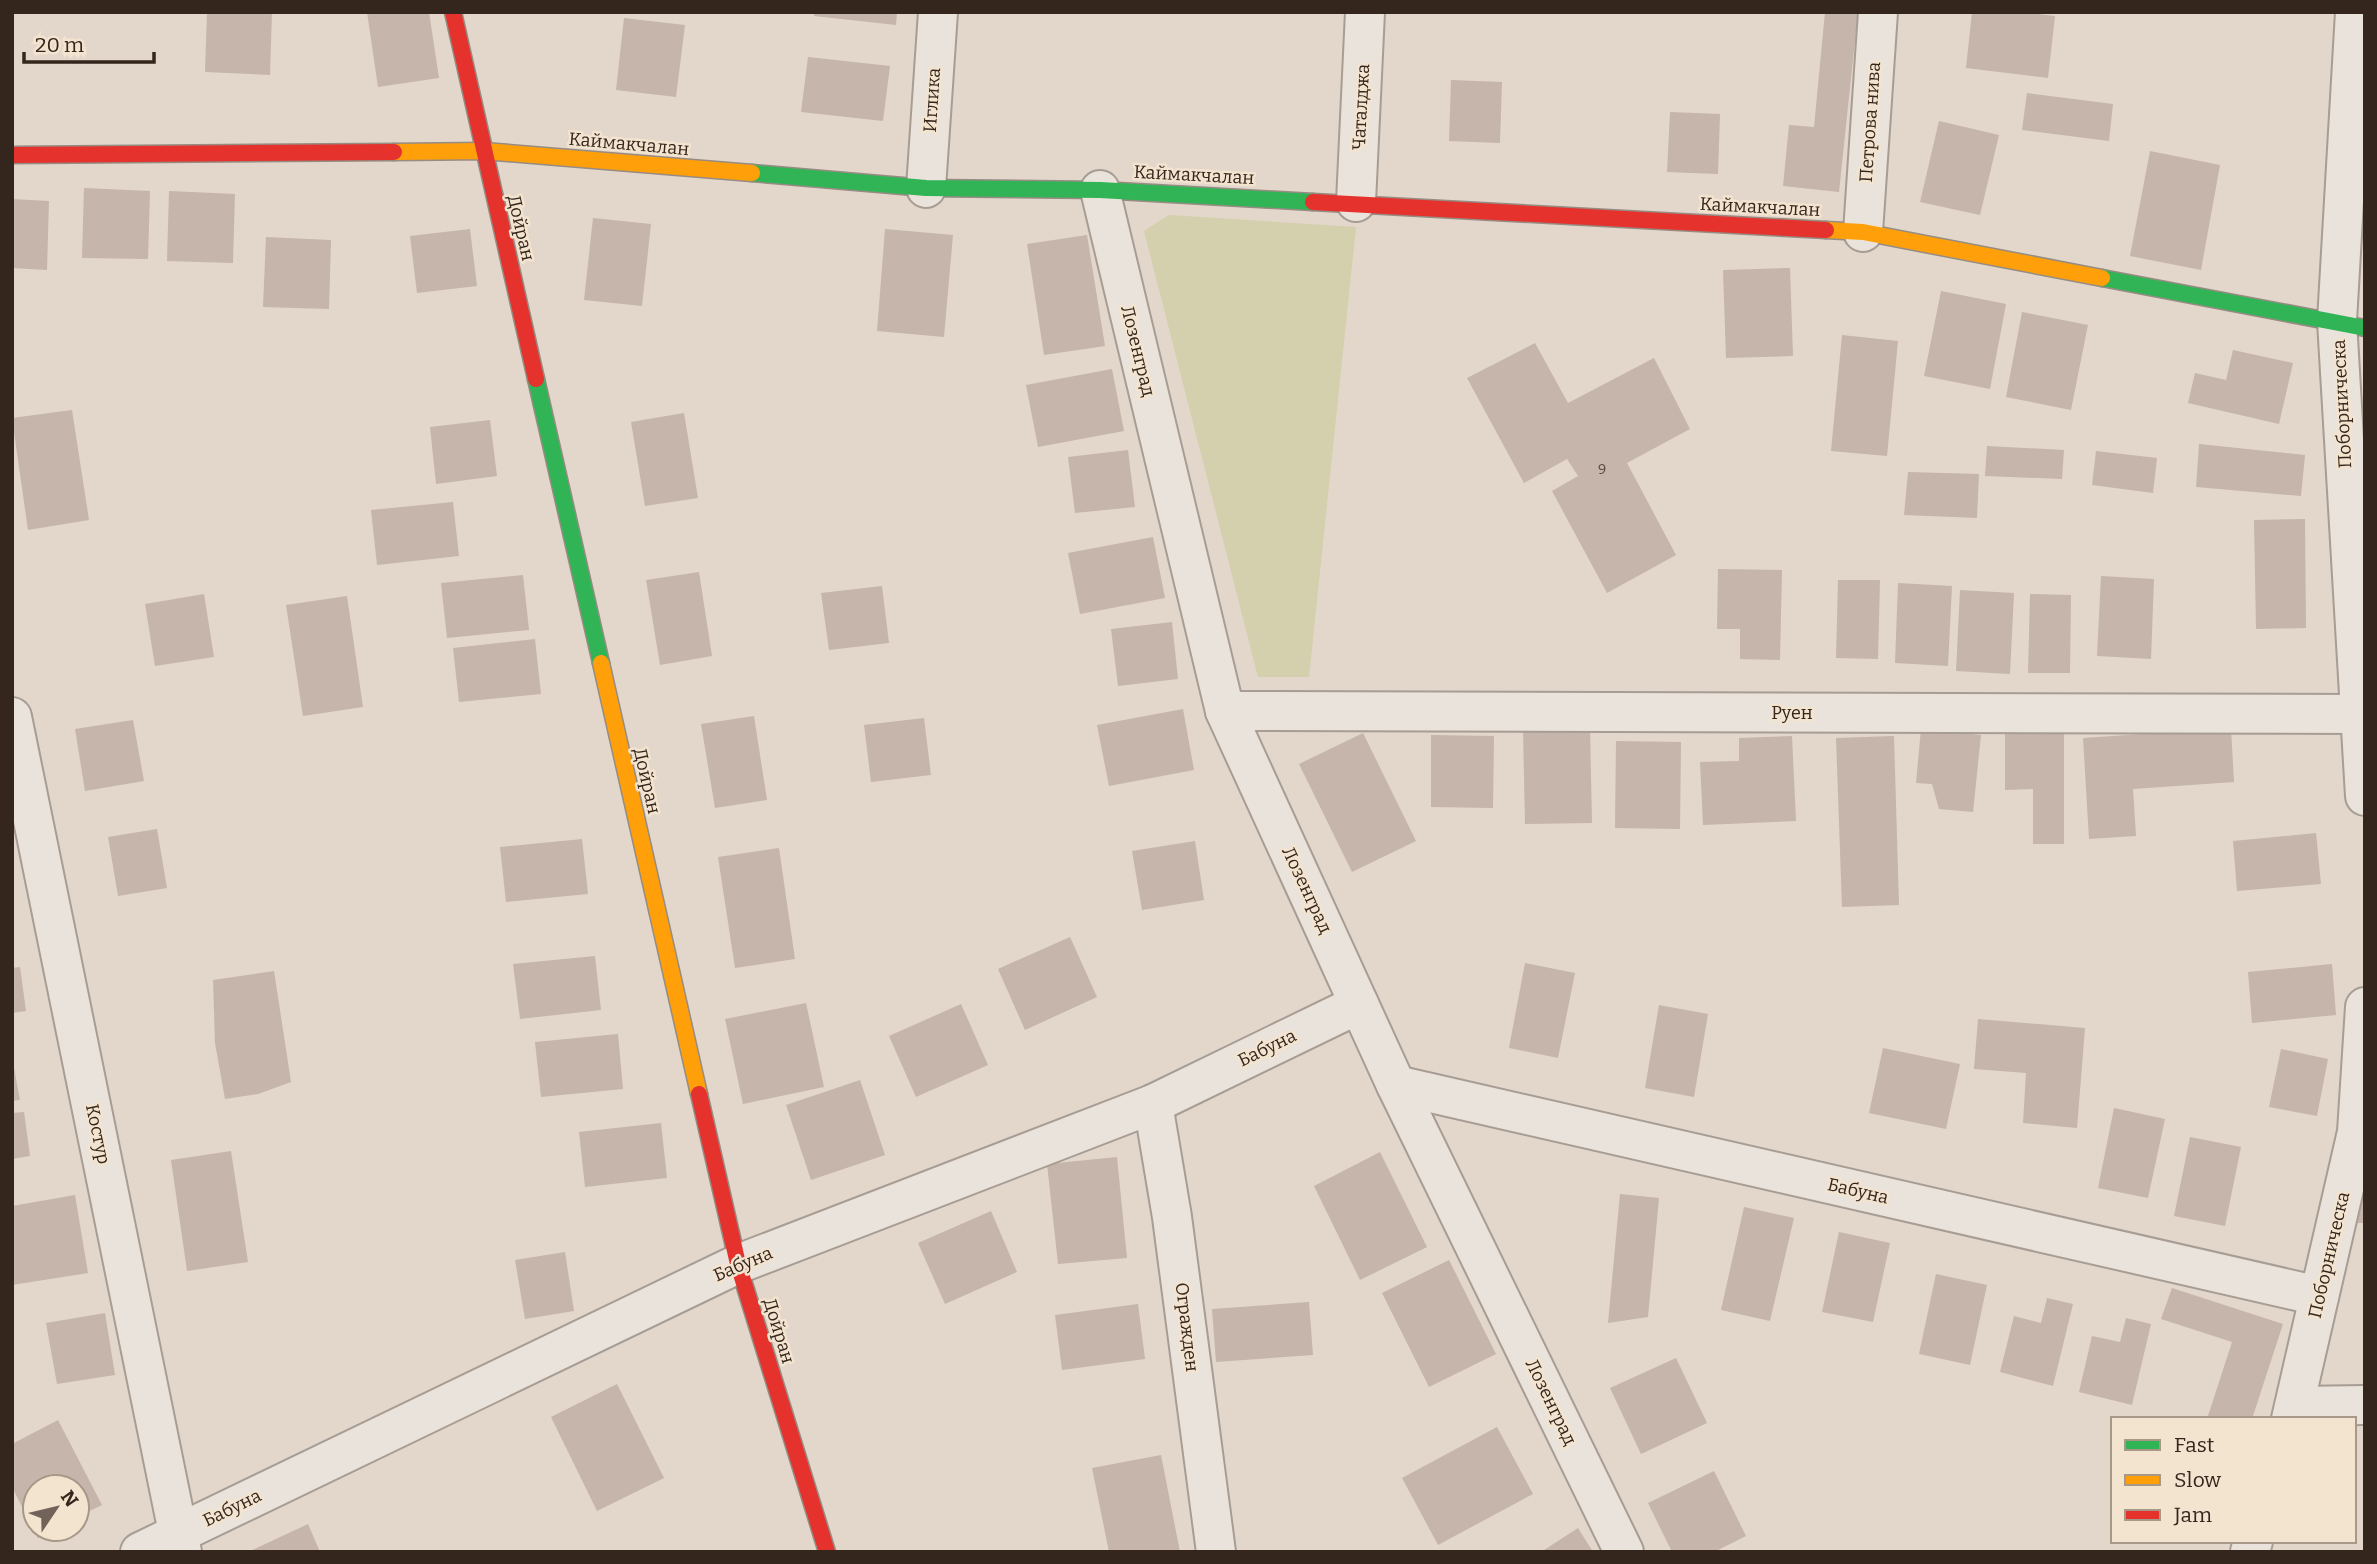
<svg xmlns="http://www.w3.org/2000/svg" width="2377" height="1564" font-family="Bitter,serif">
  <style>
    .green { fill: #d4cfac }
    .building { fill: #c5b5ab }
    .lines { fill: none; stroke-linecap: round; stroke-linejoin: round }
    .street-casing { stroke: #a79d94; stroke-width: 42 }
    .fast-casing { stroke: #968c83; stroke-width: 19 }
    .slow-casing { stroke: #968c83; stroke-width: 19 }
    .jam-casing { stroke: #968c83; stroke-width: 19 }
    .street { stroke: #eae3db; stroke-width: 38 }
    .fast { stroke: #30b455; stroke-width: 16 }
    .slow { stroke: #ff9f0a; stroke-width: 16 }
    .jam { stroke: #e5322d; stroke-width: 16 }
    .labels { text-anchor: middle; stroke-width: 5; stroke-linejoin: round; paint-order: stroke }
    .number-label { font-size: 14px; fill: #584940 }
    .street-label { font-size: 18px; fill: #34251d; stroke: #f3e4cf }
  </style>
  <rect width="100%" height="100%" fill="#e2d7ca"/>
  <path class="green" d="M1169 215 1356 227 1309 677H1258L1144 231Z"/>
  <g class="building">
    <path d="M207 12H272L270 75 205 72Z"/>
    <path d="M367 12H429L439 78 378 87Z"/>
    <path d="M814 12H897L896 25 814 16Z"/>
    <path d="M1825 12H1858L1839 192 1783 186 1789 125 1814 127Z"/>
    <path d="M1972 12H2021L2055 16 2048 78 1966 68Z"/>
    <path d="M624 18 685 25 676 97 616 90Z"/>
    <path d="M808 57 890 66 883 121 801 112Z"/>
    <path d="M1451 80 1502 82 1500 143 1449 141Z"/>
    <path d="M2027 93 2113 104 2109 141 2022 130Z"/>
    <path d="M1670 112 1720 114 1718 174 1667 172Z"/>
    <path d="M1939 121 1999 135 1980 215 1920 202Z"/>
    <path d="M2150 151 2220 165 2201 270 2130 256Z"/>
    <path d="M84 188 150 191 148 259 82 258Z"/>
    <path d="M169 191 235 194 233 263 167 261Z"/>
    <path d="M12 199 49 201 47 270 12 268Z"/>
    <path d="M593 218 651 224 642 306 584 300Z"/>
    <path d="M470 229 477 286 417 293 410 236Z"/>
    <path d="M885 229 953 235 944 337 877 331Z"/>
    <path d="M1087 235 1105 346 1044 355 1027 244Z"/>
    <path d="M266 237 331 240 329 309 263 307Z"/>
    <path d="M1790 268 1793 356 1726 358 1723 270Z"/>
    <path d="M1941 291 2006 304 1990 389 1924 376Z"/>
    <path d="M2022 312 2088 325 2071 410 2006 397Z"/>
    <path d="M1842 335 1898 341 1887 456 1831 451Z"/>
    <path d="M1535 343 1568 403 1654 358 1690 429 1627 463 1676 555 1607 593 1552 491 1578 476 1567 459 1524 483 1467 378Z"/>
    <path d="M2233 350 2293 363 2279 424 2188 403 2195 373 2226 380Z"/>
    <path d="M1112 369 1124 431 1038 447 1026 385Z"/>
    <path d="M72 410 89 520 28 530 12 418Z"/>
    <path d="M684 413 698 498 645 506 631 422Z"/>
    <path d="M490 420 497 476 436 484 430 427Z"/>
    <path d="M2199 444 2305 455 2301 496 2196 487Z"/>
    <path d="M1987 446 2064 450 2062 479 1985 476Z"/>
    <path d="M1128 450 1135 507 1075 513 1068 457Z"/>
    <path d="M2096 451 2157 458 2153 493 2092 485Z"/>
    <path d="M1908 472 1979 474 1977 518 1904 515Z"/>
    <path d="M453 502 459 556 377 565 371 510Z"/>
    <path d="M2305 519 2306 628 2256 629 2254 520Z"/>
    <path d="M1153 537 1165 598 1080 614 1068 553Z"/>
    <path d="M1718 569 1782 570 1780 660 1740 659V629H1717Z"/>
    <path d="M699 572 712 656 660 665 646 580Z"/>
    <path d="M523 575 529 630 447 638 441 583Z"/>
    <path d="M2101 576 2154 579 2151 659 2097 656Z"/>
    <path d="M1838 580H1880L1878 659 1836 658Z"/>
    <path d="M1898 583 1952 586 1948 666 1895 663Z"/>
    <path d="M882 586 889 643 829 650 821 593Z"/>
    <path d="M1960 590 2014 593 2010 674 1956 671Z"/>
    <path d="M204 594 214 657 155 666 145 604Z"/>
    <path d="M2030 594 2071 595 2070 673H2028Z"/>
    <path d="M347 596 363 707 303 716 286 605Z"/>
    <path d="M1172 622 1178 679 1118 686 1111 629Z"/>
    <path d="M535 639 541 694 459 702 453 648Z"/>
    <path d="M1183 709 1194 770 1109 786 1097 725Z"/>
    <path d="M754 716 767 800 715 808 701 724Z"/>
    <path d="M924 718 931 775 871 782 864 725Z"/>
    <path d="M133 720 144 781 85 791 75 729Z"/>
    <path d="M1590 728 1592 823 1525 824 1523 729Z"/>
    <path d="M2231 728 2234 782 2133 789 2136 836 2089 839 2083 738Z"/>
    <path d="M1921 729 1981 735 1973 812 1939 809 1932 784 1916 783Z"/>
    <path d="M2064 732V844H2033V789L2005 790V733Z"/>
    <path d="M1363 733 1416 841 1352 872 1299 764Z"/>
    <path d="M1431 735 1494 736 1493 808 1431 807Z"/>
    <path d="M1792 736 1796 821 1703 825 1700 762 1739 761V738Z"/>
    <path d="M1894 736 1899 905 1842 907 1836 738Z"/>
    <path d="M1616 741 1681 742 1680 829 1615 828Z"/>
    <path d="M157 829 167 888 118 896 108 837Z"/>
    <path d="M2316 833 2321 884 2237 891 2233 841Z"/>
    <path d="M582 839 588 894 506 902 500 847Z"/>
    <path d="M1195 841 1204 900 1142 910 1132 851Z"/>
    <path d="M779 848 795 959 735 968 718 857Z"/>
    <path d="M1070 937 1097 997 1025 1030 998 969Z"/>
    <path d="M595 956 601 1010 520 1019 513 964Z"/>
    <path d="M1525 963 1575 973 1558 1058 1509 1048Z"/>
    <path d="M2332 964 2336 1015 2252 1023 2248 972Z"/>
    <path d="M20 967 26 1011 12 1013V968Z"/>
    <path d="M274 971 291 1082 258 1094 225 1099 215 1043 213 980Z"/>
    <path d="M806 1003 824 1087 743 1104 725 1019Z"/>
    <path d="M961 1004 988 1065 916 1097 889 1036Z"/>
    <path d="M1659 1005 1708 1014 1694 1097 1645 1088Z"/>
    <path d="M1978 1019 2085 1028 2077 1128 2023 1123 2026 1073 1974 1069Z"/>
    <path d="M618 1034 623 1089 541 1097 535 1042Z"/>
    <path d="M1883 1048 1960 1064 1946 1129 1869 1113Z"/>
    <path d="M2281 1049 2328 1059 2317 1116 2269 1107Z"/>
    <path d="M12 1057 20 1100 12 1101Z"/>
    <path d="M860 1080 885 1155 811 1180 786 1105Z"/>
    <path d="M2114 1108 2165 1119 2148 1198 2098 1188Z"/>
    <path d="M24 1112 30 1156 12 1159V1113Z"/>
    <path d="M661 1123 667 1178 585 1187 579 1132Z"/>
    <path d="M2190 1137 2241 1147 2225 1226 2174 1216Z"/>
    <path d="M231 1151 248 1262 187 1271 171 1160Z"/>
    <path d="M1380 1152 1427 1247 1360 1280 1314 1186Z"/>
    <path d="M1117 1157 1127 1258 1058 1264 1047 1164Z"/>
    <path d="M2353 1186H2365V1223H2352Z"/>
    <path d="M1620 1194 1659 1198 1648 1317 1608 1323Z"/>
    <path d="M75 1195 88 1273 12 1285V1206Z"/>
    <path d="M1744 1207 1794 1218 1770 1321 1721 1310Z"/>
    <path d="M991 1211 1017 1272 945 1304 918 1243Z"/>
    <path d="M1839 1232 1890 1243 1873 1322 1822 1312Z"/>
    <path d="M565 1252 574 1311 525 1319 515 1260Z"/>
    <path d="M1449 1260 1496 1354 1429 1387 1382 1293Z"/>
    <path d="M1936 1274 1987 1285 1970 1365 1919 1354Z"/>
    <path d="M2172 1288 2283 1324 2252 1419H2207L2232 1342 2161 1319Z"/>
    <path d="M2047 1298 2073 1304 2053 1386 2000 1372 2014 1316 2041 1323Z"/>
    <path d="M1309 1302 1313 1355 1216 1362 1212 1309Z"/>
    <path d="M1138 1304 1145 1359 1062 1370 1055 1315Z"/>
    <path d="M105 1313 115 1375 57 1384 46 1323Z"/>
    <path d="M2126 1318 2151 1324 2132 1405 2079 1392 2092 1336 2120 1342Z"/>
    <path d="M1676 1358 1707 1423 1641 1454 1610 1388Z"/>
    <path d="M617 1384 664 1478 597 1511 551 1417Z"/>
    <path d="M58 1420 102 1505 77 1517V1487H35V1529H55L38 1538 12 1487V1444Z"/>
    <path d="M1497 1427 1533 1494 1438 1545 1402 1478Z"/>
    <path d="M1161 1455 1180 1552H1109L1092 1468Z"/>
    <path d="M1714 1471 1746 1536 1714 1552H1672L1648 1503Z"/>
    <path d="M308 1524 320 1552H248Z"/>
    <path d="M1578 1528 1593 1552H1541Z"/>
  </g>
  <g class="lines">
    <g class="street-casing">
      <g id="street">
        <path d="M2355 12 2337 321 2365 796"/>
        <path d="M926 188 938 12"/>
        <path d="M1100 190 1225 711 1396 1085 1624 1552"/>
        <path d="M1356 202 1365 12"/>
        <path d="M1863 232 1878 12"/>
        <path d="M1225 711 2359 714"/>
        <path d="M12 717 182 1552"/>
        <path d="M1396 1085 2319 1296"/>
        <path d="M1153 1104 1172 1217 1216 1552"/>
        <path d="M2295 1406 2365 1405"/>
        <path d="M2291 1419 2357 1132 2365 1007"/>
        <path d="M140 1552 738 1264 1153 1104 1359 1004"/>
        <path d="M2250 1552 2253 1541"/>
      </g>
    </g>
    <g class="fast-casing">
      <g id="fast">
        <path d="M752 173 926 188 1100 190 1313 202"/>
        <path d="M2102 278 2365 328"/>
        <path d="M536 379 601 663"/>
      </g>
    </g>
    <g class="slow-casing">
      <g id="slow">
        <path d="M394 152 484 151 752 173"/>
        <path d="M1826 230 1863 232 2102 278"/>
        <path d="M601 663 699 1094"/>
      </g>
    </g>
    <g class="jam-casing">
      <g id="jam">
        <path d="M453 12 536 379"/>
        <path d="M12 155 394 152"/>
        <path d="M1313 202 1826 230"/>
        <path d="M699 1094 738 1264 827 1552"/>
      </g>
    </g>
    <use href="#street" class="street"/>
    <use href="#fast" class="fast"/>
    <use href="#slow" class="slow"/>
    <use href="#jam" class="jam"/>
  </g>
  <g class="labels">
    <g class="number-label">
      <text x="1602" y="474">9</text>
    </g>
    <g class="street-label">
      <text transform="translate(932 100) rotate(-86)" y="6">Иглика</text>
      <text transform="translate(1361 107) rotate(-87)" y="6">Чаталджа</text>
      <text transform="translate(1870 122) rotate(-86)" y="6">Петрова нива</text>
      <text transform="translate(629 144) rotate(5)" y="6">Каймакчалан</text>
      <text transform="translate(1194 175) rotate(3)" y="6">Каймакчалан</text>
      <text transform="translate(1760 207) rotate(3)" y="6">Каймакчалан</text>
      <text transform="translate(521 228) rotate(77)" y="6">Дойран</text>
      <text transform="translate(1138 351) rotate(76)" y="6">Лозенград</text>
      <text transform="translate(2342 404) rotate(-93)" y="6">Поборническа</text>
      <text x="1792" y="719">Руен</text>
      <text transform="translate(647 781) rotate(77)" y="6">Дойран</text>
      <text transform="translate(1307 890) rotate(65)" y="6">Лозенград</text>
      <text transform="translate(1267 1048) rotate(-26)" y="6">Бабуна</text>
      <text transform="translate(98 1134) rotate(78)" y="6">Костур</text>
      <text transform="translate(1858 1191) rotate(13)" y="6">Бабуна</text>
      <text transform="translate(2329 1255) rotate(-77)" y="6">Поборническа</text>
      <text transform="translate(743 1264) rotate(-23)" y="6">Бабуна</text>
      <text transform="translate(1187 1327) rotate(83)" y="6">Огражден</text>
      <text transform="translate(779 1331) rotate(73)" y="6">Дойран</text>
      <text transform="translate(1551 1402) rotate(64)" y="6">Лозенград</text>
      <text transform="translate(232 1508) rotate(-26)" y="6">Бабуна</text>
    </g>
  </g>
  <rect width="2377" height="1564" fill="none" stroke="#34251d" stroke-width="28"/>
  <rect x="2111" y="1417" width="245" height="126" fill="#f3e4cf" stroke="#a79888" stroke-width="2"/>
  <rect x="2125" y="1440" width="35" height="10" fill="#30b455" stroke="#a79888" stroke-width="2"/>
  <text x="2174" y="1452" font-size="21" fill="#34251d">Fast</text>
  <rect x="2125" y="1475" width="35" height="10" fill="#ff9f0a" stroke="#a79888" stroke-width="2"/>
  <text x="2174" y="1487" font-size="21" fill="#34251d">Slow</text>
  <rect x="2125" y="1510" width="35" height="10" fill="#e5322d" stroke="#a79888" stroke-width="2"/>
  <text x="2174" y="1522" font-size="21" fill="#34251d">Jam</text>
  <g transform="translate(56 1508) rotate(55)"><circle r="33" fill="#f3e4cf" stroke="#a79888" stroke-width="2"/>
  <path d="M0-5L12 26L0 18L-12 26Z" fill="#71635a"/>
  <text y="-10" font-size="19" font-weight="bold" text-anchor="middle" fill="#34251d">N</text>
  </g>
  <path d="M24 52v10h130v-10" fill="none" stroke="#34251d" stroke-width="3.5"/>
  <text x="35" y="52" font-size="21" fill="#34251d" stroke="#f3e4cf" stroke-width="5" paint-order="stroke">20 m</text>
</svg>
